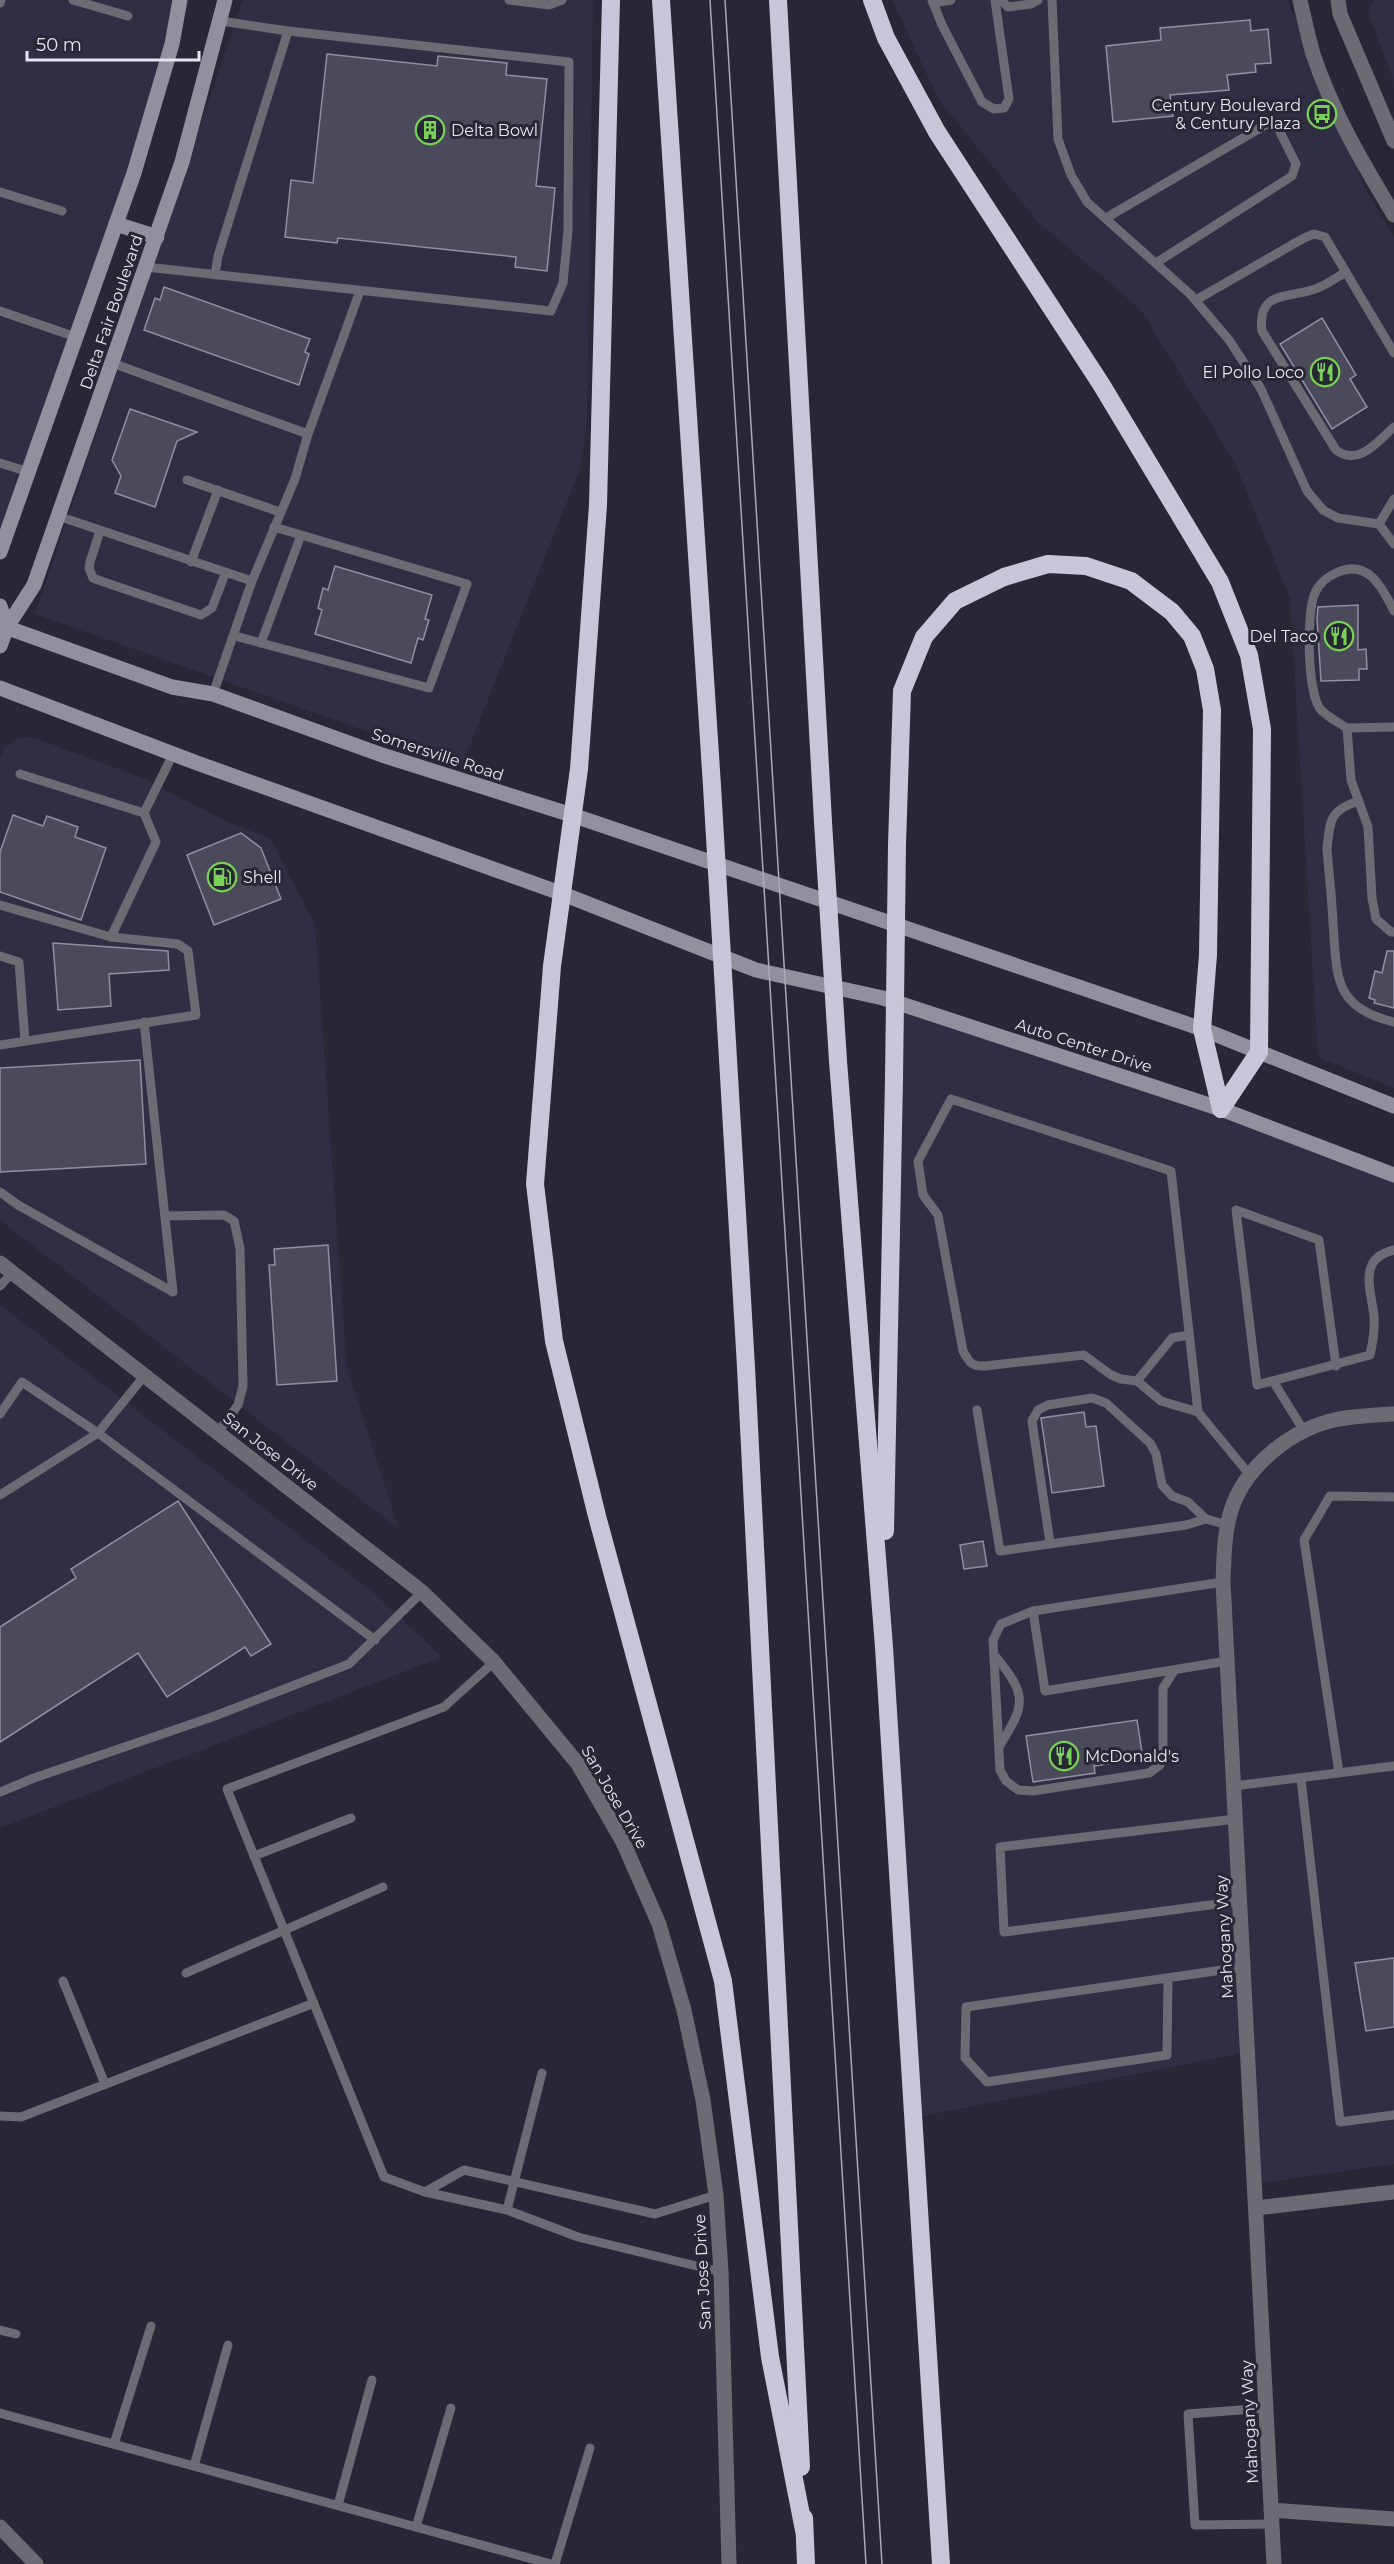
<svg xmlns="http://www.w3.org/2000/svg" width="1394" height="2564" font-family="Montserrat,sans-serif">
  <style>
    .built { fill: #302e43 }
    .building { fill: #4b4a5a; stroke: #908fa1; stroke-width: 1.5 }
    .lines { fill: none; stroke-linecap: round; stroke-linejoin: round }
    .service { stroke: #6b6b73; stroke-width: 9 }
    .minor { stroke: #6b6b73; stroke-width: 15 }
    .tertiary { stroke: #6b6b73; stroke-width: 15 }
    .secondary { stroke: #91909d; stroke-width: 15 }
    .motorway { stroke: #c8c7da; stroke-width: 18 }
    .tram { stroke: #abaab5; stroke-width: 1.5 }
    .motorway-bridge { stroke: #c8c7da; stroke-width: 18 }
    .labels { text-anchor: middle; stroke-width: 6; stroke-linejoin: round; paint-order: stroke }
    .poi-label { font-size: 16px; fill: #e6e5ef; stroke: #282736; text-anchor: end }
    .street-label { font-size: 16px; fill: #e6e5ef; stroke: #282736 }
  </style>
  <rect width="100%" height="100%" fill="#282736"/>
  <g class="built">
    <path d="M0 0H180L172 44 0 552Z"/>
    <path d="M243 0H593L587 420 580 469 462 765 35 614Z"/>
    <path d="M892 0H1288L1366 190 1394 237V1088L1318 1057 1290 599 1235 463 1140 309 1037 221 939 100Z"/>
    <path d="M1374 0H1394V82L1369 15 1370 6Z"/>
    <path d="M27 737 40 740 143 778 228 822 270 838 315 924 347 1369 399 1529 0 1220V758L5 747 16 739Z"/>
    <path d="M894 1007 1221 1109 1394 1175V2164L1255 2184 1247 2052 913 2118 884 1647Z"/>
    <path d="M0 1305 374 1593 442 1657 0 1828Z"/>
  </g>
  <g class="building">
    <path d="M1250 20 1251 31 1268 29 1271 63 1255 64 1256 72 1227 75 1229 90 1170 95 1173 116 1113 122 1106 46 1161 40 1160 28Z"/>
    <path d="M327 54 437 66 438 56 507 63 506 75 547 79 536 186 555 188 547 271 515 267 516 257 338 238 337 243 285 237 291 180 313 183Z"/>
    <path d="M164 287 310 339 305 352 309 354 299 385 144 330 155 298 160 300Z"/>
    <path d="M1322 318 1356 375 1350 379 1367 407 1332 429 1280 344Z"/>
    <path d="M130 409 197 432 177 441 155 507 115 493 121 476 112 460Z"/>
    <path d="M335 566 432 595 425 619 429 620 423 640 418 638 411 663 315 634 322 610 318 608 323 588 328 590Z"/>
    <path d="M1358 605V650L1366 649 1367 669H1359V680L1321 681 1317 619 1318 607Z"/>
    <path d="M13 815 43 826 47 816 78 827 75 837 106 848 81 920 0 892V852Z"/>
    <path d="M241 833 261 848 281 899 214 925 187 855Z"/>
    <path d="M53 943 168 951 169 970 109 974 111 1006 58 1010Z"/>
    <path d="M1387 951H1394V1008L1374 1003 1375 1000 1369 998 1375 971 1382 973Z"/>
    <path d="M140 1060 146 1164 0 1172V1068Z"/>
    <path d="M328 1245 337 1381 277 1385 269 1265H275L274 1249Z"/>
    <path d="M1084 1412 1086 1427 1096 1426 1104 1486 1052 1493 1041 1418Z"/>
    <path d="M178 1501 271 1644 251 1656 245 1647 167 1697 138 1653 0 1742V1627L76 1578 71 1569Z"/>
    <path d="M983 1541 987 1566 964 1569 960 1545Z"/>
    <path d="M1137 1720 1143 1759 1094 1766 1095 1773 1033 1782 1026 1736Z"/>
    <path d="M1394 1958V2027L1366 2031 1355 1963Z"/>
  </g>
  <g class="lines">
    <g class="service">
      <path d="M73 0 128 16"/>
      <path d="M509 0 549 5 562 0"/>
      <path d="M932 0 942 25 982 102 994 109 1004 108 1009 99 995 0"/>
      <path d="M1001 0 1008 7 1031 4 1038 0"/>
      <path d="M1052 0 1058 139 1071 175 1087 202 1190 294 1229 340 1261 389 1307 491 1323 510 1338 518 1379 524 1394 544"/>
      <path d="M0 3 1 0"/>
      <path d="M933 3 951 0"/>
      <path d="M0 192 62 211"/>
      <path d="M1106 218 1267 124 1278 128 1296 164 1292 176 1156 263"/>
      <path d="M146 267 551 311 563 283 568 231 569 62 288 31 221 21"/>
      <path d="M1346 272C1335 278 1324 287 1312 290 1285 298 1257 292 1262 331L1336 450C1358 467 1377 442 1394 427"/>
      <path d="M215 275 218 256 288 31"/>
      <path d="M1196 300 1304 238 1314 234 1325 237 1394 353"/>
      <path d="M0 311 76 337"/>
      <path d="M112 363 308 434 360 291"/>
      <path d="M0 463 29 472"/>
      <path d="M187 480 280 512"/>
      <path d="M58 516 252 581"/>
      <path d="M1379 524 1394 499"/>
      <path d="M100 531 90 562 89 568 93 578 98 580 201 615 212 608 225 574"/>
      <path d="M191 562 218 490"/>
      <path d="M235 636 429 688 467 584 274 527"/>
      <path d="M261 643 301 535"/>
      <path d="M213 694 252 581 295 479 308 434"/>
      <path d="M1394 727 1347 728 1351 780 1368 827 1372 898 1376 919 1391 932H1394"/>
      <path d="M1347 728C1339 723 1328 717 1321 710 1307 694 1306 612 1315 593 1319 583 1329 576 1338 572 1369 559 1383 589 1394 611"/>
      <path d="M20 774 144 813 173 754"/>
      <path d="M1359 801C1329 810 1330 821 1327 849 1329 874 1332 899 1333 923 1337 976 1333 1008 1394 1022"/>
      <path d="M0 905 111 937 156 842 144 813"/>
      <path d="M0 956 19 962 25 1041"/>
      <path d="M0 1045 196 1015 188 951 178 944 111 937"/>
      <path d="M0 1192 18 1205 173 1292 144 1022"/>
      <path d="M165 1216 224 1215 234 1221 240 1248 243 1386 238 1405 218 1432"/>
      <path d="M0 1286 12 1273"/>
      <path d="M1336 1366 1319 1240 1236 1210 1257 1385 1370 1355C1373 1342 1375 1331 1374 1317 1372 1291 1356 1259 1394 1250"/>
      <path d="M1137 1381 1172 1338 1189 1335"/>
      <path d="M1273 1381 1304 1431"/>
      <path d="M977 1410 1000 1551 1186 1525 1206 1519 1228 1525"/>
      <path d="M1198 1412 1171 1171 951 1099 918 1161 923 1195 938 1215 963 1351C969 1362 972 1367 985 1366L1084 1355 1111 1375 1121 1379 1137 1381 1161 1401 1198 1412 1249 1474"/>
      <path d="M0 1414 22 1382 98 1433 375 1640"/>
      <path d="M0 1495 98 1433 145 1375"/>
      <path d="M1050 1543 1032 1421 1038 1410 1048 1405 1092 1398 1106 1403 1150 1443 1156 1454 1162 1485 1172 1496 1188 1502 1206 1519"/>
      <path d="M1223 1582 1033 1611 1045 1691 1227 1661"/>
      <path d="M1033 1611 1001 1624 993 1640 1000 1770 1006 1781 1018 1790 1033 1791 1149 1773 1160 1765 1163 1750V1688L1174 1671"/>
      <path d="M996 1657C1027 1695 1026 1704 1000 1745"/>
      <path d="M494 1662 444 1707 227 1789 384 2177 425 2192 507 2210 578 2237 721 2272"/>
      <path d="M1339 1773 1304 1540 1330 1496 1394 1497"/>
      <path d="M1301 1779 1340 2122 1394 2115"/>
      <path d="M1234 1786 1394 1766"/>
      <path d="M0 1792 34 1778 212 1717 349 1664 422 1592"/>
      <path d="M1236 1819 1000 1847 1004 1932 1240 1901"/>
      <path d="M254 1856 351 1818"/>
      <path d="M186 1973 383 1887"/>
      <path d="M1168 1978 1167 2055 987 2082 965 2058 966 2007 1243 1967"/>
      <path d="M63 1981 105 2084"/>
      <path d="M0 2116 21 2117 314 2003"/>
      <path d="M425 2192 464 2170 655 2214 716 2195"/>
      <path d="M507 2210 542 2073"/>
      <path d="M0 2330 16 2334"/>
      <path d="M1266 2408 1188 2414 1195 2525 1272 2524"/>
      <path d="M0 2413 551 2564"/>
      <path d="M114 2444 151 2326"/>
      <path d="M194 2466 228 2345"/>
      <path d="M338 2505 372 2380"/>
      <path d="M416 2527 451 2408"/>
      <path d="M555 2564 590 2448"/>
    </g>
    <g class="minor">
      <path d="M0 1263 422 1592 494 1662 578 1764 623 1842 659 1924 684 2010 703 2100 716 2195 721 2272 729 2564"/>
      <path d="M1256 2208 1394 2192"/>
      <path d="M1271 2510 1394 2519"/>
      <path d="M0 2527 36 2564"/>
      <path d="M1274 2564 1223 1582C1224 1559 1224 1536 1230 1514 1243 1467 1292 1428 1339 1419 1357 1416 1376 1415 1394 1414"/>
    </g>
    <g class="tertiary">
      <path d="M1300 0C1304 18 1308 36 1313 54 1332 111 1363 164 1394 215"/>
      <path d="M1338 0 1340 14 1394 141"/>
    </g>
    <g class="secondary">
      <path d="M116 224 157 237"/>
      <path d="M0 552 134 173 172 44 180 0"/>
      <path d="M0 606 7 627"/>
      <path d="M0 625 172 687 213 694 382 755 572 815 1085 989 1202 1029 1394 1106"/>
      <path d="M0 646 7 627 34 585 182 162 225 0"/>
      <path d="M0 688 197 763 563 894 756 970 883 998 1221 1109 1394 1175"/>
    </g>
    <g class="motorway">
      <path d="M611 0 598 505 579 769 552 966 535 1184 554 1341 597 1516 723 1981 770 2357 804 2530"/>
      <path d="M661 0 712 786"/>
      <path d="M778 0 823 822"/>
      <path d="M872 0 886 38 937 132 1101 384 1220 582 1249 655 1262 729 1259 1052 1221 1109"/>
      <path d="M897 845 902 691 924 637 955 601 1004 577 1048 564 1086 566 1131 581 1172 612 1192 636 1205 669 1212 710 1208 955 1202 1029 1221 1109"/>
      <path d="M726 1025 746 1367 801 2467"/>
      <path d="M838 1061 884 1647 941 2564"/>
      <path d="M885 1531 894 1079"/>
      <path d="M804 2518 806 2564"/>
    </g>
    <g class="tram">
      <path d="M710 0 866 2564"/>
      <path d="M725 0 882 2564"/>
    </g>
    <g class="motorway-bridge">
      <path d="M712 786 726 1025"/>
      <path d="M823 822 838 1061"/>
      <path d="M894 1079 897 845"/>
    </g>
  </g>
  <defs>
    <g id="bus-ring" transform="scale(1.5)"><circle r="9.5" fill="#282736" stroke="#79d157" stroke-width="1.5"/><path d="M-5-6H5V4H4V6H2V4H-2V6H-4V4H-5ZM-3.5-4V0h7V-4ZM-3.5 1.2v1.5H-2V1.2ZM2 1.2v1.5H3.5V1.2Z" fill="#79d157"/></g>
    <g id="building-ring" transform="scale(1.5)"><circle r="9.5" fill="#282736" stroke="#79d157" stroke-width="1.5"/><path d="M-4-6H4V6H1V3H-1V6H-4ZM-2.5-4.3h1.7v1.8h-1.7ZM.8-4.3h1.7v1.8H.8ZM-2.5-1h1.7V.8h-1.7ZM.8-1h1.7V.8H.8Z" fill="#79d157"/></g>
    <g id="restaurant-ring" transform="scale(1.5)"><circle r="9.5" fill="#282736" stroke="#79d157" stroke-width="1.5"/><path d="M-5-6h1v4h1v-4h1v4h1v-4h1v5L-1.5 .5V6h-2V.5L-5-1ZM5-6V6H3V1.5H1.5Q1.5-4 5-6Z" fill="#79d157"/></g>
    <g id="fuel-ring" transform="scale(1.5)"><circle r="9.5" fill="#282736" stroke="#79d157" stroke-width="1.5"/><path d="M-5.5-6h7V0h2V4h1.3V-2.5L3-4.5l.8-.8L6-3V5H2.5V1h-1V6h-7ZM-4.2-4.7v3.2H.2V-4.7Z" fill="#79d157"/></g>
  </defs>
  <g fill-rule="evenodd">
    <use href="#bus-ring" x="1322" y="114"/>
    <use href="#building-ring" x="430" y="130"/>
    <use href="#restaurant-ring" x="1325" y="372"/>
    <use href="#restaurant-ring" x="1339" y="636"/>
    <use href="#fuel-ring" x="222" y="877"/>
    <use href="#restaurant-ring" x="1064" y="1756"/>
  </g>
  <g class="labels">
    <g class="poi-label">
      <text x="1301" y="111">Century Boulevard<tspan x="1301" dy="18">&amp; Century Plaza</tspan></text>
      <text x="451" y="136" text-anchor="start">Delta Bowl</text>
      <text x="1304" y="378">El Pollo Loco</text>
      <text x="1318" y="642">Del Taco</text>
      <text x="243" y="883" text-anchor="start">Shell</text>
      <text x="1085" y="1762" text-anchor="start">McDonald's</text>
    </g>
    <g class="street-label">
      <text transform="translate(111 312) rotate(-71)" y="6">Delta Fair Boulevard</text>
      <text transform="translate(438 754) rotate(18)" y="6">Somersville Road</text>
      <text transform="translate(1084 1045) rotate(18)" y="6">Auto Center Drive</text>
      <text transform="translate(271 1451) rotate(38)" y="6">San Jose Drive</text>
      <text transform="translate(615 1797) rotate(60)" y="6">San Jose Drive</text>
      <text transform="translate(1224 1937) rotate(-93)" y="6">Mahogany Way</text>
      <text transform="translate(702 2272) rotate(-93)" y="6">San Jose Drive</text>
      <text transform="translate(1249 2422) rotate(-93)" y="6">Mahogany Way</text>
    </g>
  </g>
  <path d="M27 51v9h172v-9" fill="none" stroke="#e6e5ef" stroke-width="3"/>
  <text x="36" y="51" font-size="18" fill="#e6e5ef" stroke="#282736" stroke-width="4.5" paint-order="stroke">50 m</text>
</svg>
